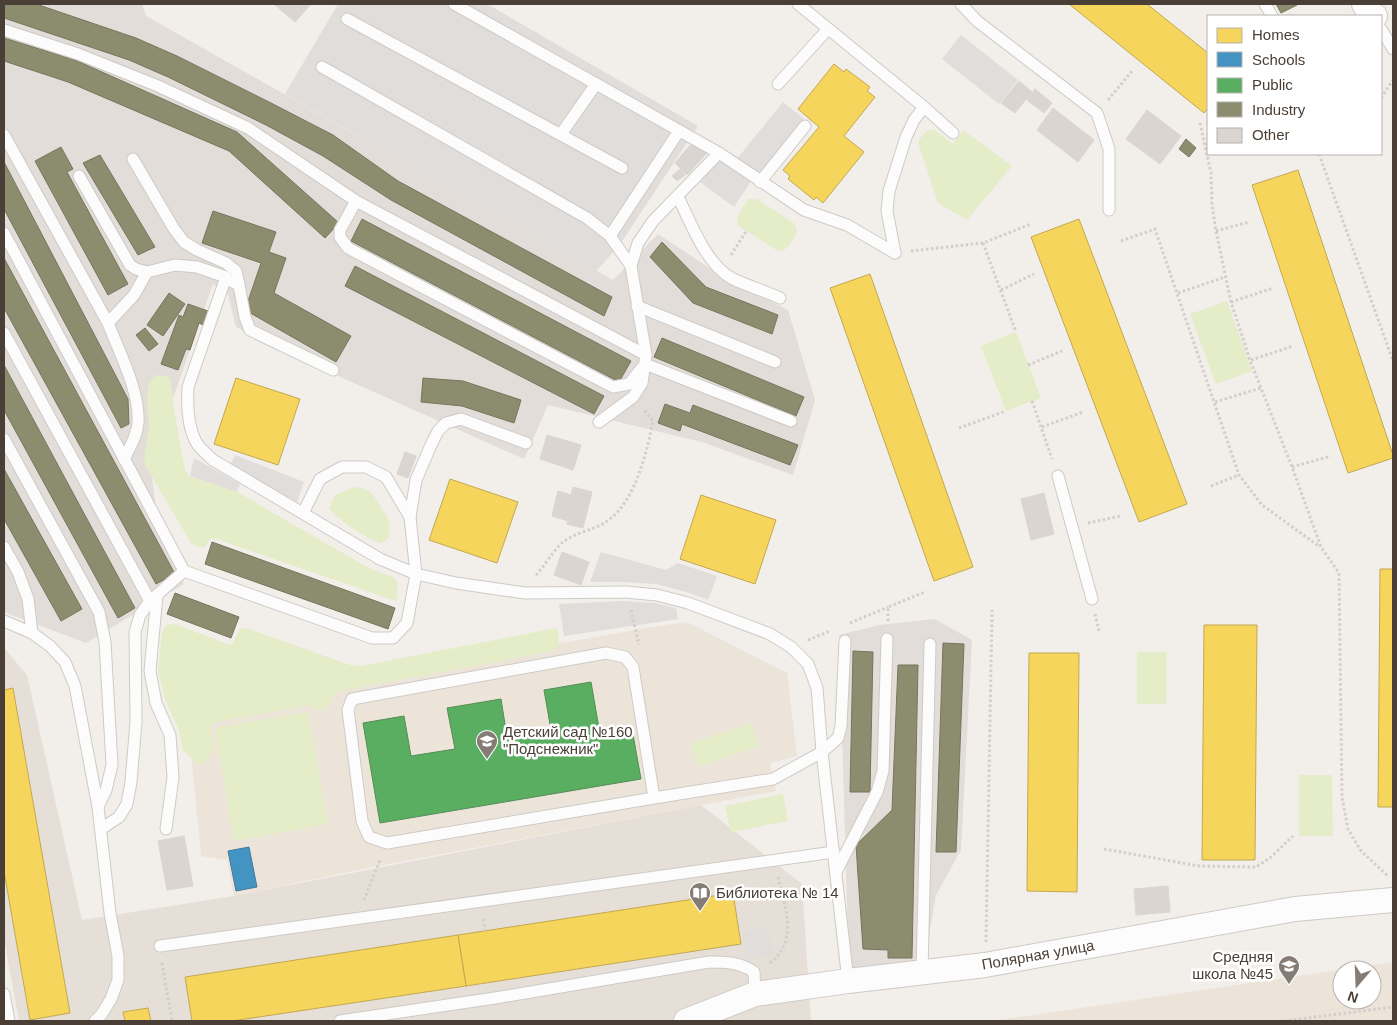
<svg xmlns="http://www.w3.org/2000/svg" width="1397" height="1025" font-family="Arial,sans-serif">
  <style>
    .residential { fill: #e6dfd7 }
    .industrial { fill: #e2ddd8 }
    .education { fill: #ede4d9; fill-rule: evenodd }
    .green { fill: #e4edc8 }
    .parking { fill: #e1ddda }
    .homes { fill: #f6d55c; stroke: #c2a851 }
    .schools { fill: #4393c3; stroke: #457a99 }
    .public { fill: #5aae61; stroke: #558d54 }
    .industry { fill: #8c8c6e; stroke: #78755d }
    .building { fill: #dad5d1; stroke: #dad5d0 }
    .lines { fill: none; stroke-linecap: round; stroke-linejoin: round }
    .service-casing { stroke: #cecac6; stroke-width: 13 }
    .minor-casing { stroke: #cecac6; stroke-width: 26 }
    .path { stroke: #d2cecb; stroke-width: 3; stroke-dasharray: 2.5 2.5; stroke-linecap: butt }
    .service { stroke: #fdfcfc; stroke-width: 11 }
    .minor { stroke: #fdfcfc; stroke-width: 24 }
    .labels { text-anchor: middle; stroke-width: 5; stroke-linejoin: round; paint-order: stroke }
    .poi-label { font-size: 15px; fill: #493f36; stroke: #fff; text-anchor: start }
    .street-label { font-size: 15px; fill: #493f36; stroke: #fff }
  </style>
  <rect width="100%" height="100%" fill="#f2eeea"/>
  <path class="residential" d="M4 648 27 675 82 920 234 896 701 805 802 884 811 1021H19L4 939Z"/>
  <g class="industrial">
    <path d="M4 4H142L146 16 613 280 658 234 720 275 788 310 815 400 793 475 702 442 548 405 524 459 318 367 236 327 228 294 213 284 150 464 159 531 184 584 86 643 4 612Z"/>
    <path d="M935 619 972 640 961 850 936 895 924 966 849 968 839 635 879 625Z"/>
  </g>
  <g class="education">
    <path d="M687 622 787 673 797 756 770 763 776 791 368 868 234 896 227 860 201 856 187 711 645 628Z"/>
    <path d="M1393 962V1021H992ZM1342 970H1372V1000H1342Z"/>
  </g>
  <g class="green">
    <path d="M929 130H934L953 144 963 130 1012 166 967 220 938 203 918 142 924 133Z"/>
    <path d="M748 199H757L795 224 797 233 786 249 778 251 737 225 738 216Z"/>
    <path d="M1227 301 1252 371 1216 384 1190 314Z"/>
    <path d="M1016 332 1041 398 1006 411 981 346Z"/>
    <path d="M156 375 170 377 176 421 185 470 189 476 237 492 369 568 394 578 397 581 398 589 396 601 213 538 210 539 205 547 200 548 191 543 145 465 144 457 149 428 147 399 149 382Z"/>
    <path d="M354 487 362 488 372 493 389 520V538L381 543C365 538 339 521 329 508L335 495Z"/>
    <path d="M175 624 230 645 234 641 239 630 246 628 350 665 361 666 556 628 559 635V646L548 652 340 691 334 695 324 711 317 710 311 705 215 722 210 727 214 750 205 761 198 765 183 750 179 730 165 699 158 671 162 632 167 625Z"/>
    <path d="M1137 652H1167L1166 704H1137Z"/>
    <path d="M308 712 328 824 234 841 215 728Z"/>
    <path d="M751 723 759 746 698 767 691 743Z"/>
    <path d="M1299 775H1332L1333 836H1299Z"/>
    <path d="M783 794 788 821 731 832 725 806Z"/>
  </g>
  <g class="parking">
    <path d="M338 4H487L698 126 619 246 596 271 285 94Z"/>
    <path d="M961 35 1018 80 999 104 942 59Z"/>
    <path d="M783 102 804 119 758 176 736 160Z"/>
    <path d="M720 160 751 181 734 207 700 182Z"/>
    <path d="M235 455 304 482 297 502 231 464Z"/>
    <path d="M194 458 240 484 237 492 190 476Z"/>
    <path d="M601 552 666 570 678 563 717 576 708 600 690 593 656 584 623 582H590Z"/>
    <path d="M622 601 655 603 676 608 678 619 564 636 559 604Z"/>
    <path d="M768 926 773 956 747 960 742 931Z"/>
  </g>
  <g class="homes">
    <path d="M1069 4H1147L1208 53V108L1204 113Z"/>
    <path d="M834 64 844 72 846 69 870 87 867 91 875 97 844 136 864 152 823 203 816 197 814 200 788 179 790 176 783 170 819 127 798 109Z"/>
    <path d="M1298 170 1393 455V458L1348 473 1252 185Z"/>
    <path d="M1079 219 1187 504 1139 522 1031 237Z"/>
    <path d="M870 274 973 567 934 581 830 288Z"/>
    <path d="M236 378 300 399 278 465 214 444Z"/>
    <path d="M450 479 518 502 497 563 429 540Z"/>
    <path d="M701 495 776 520 755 584 680 559Z"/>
    <path d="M1380 569H1393V807H1378Z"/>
    <path d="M1204 625H1257L1255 860H1202Z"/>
    <path d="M1029 653H1079L1077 892 1027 891Z"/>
    <path d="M13 688 70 1013 30 1020 4 871V690Z"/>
    <path d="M733 893 741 944 466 986 458 935Z"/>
    <path d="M458 935 466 986 232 1021H192L185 977Z"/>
    <path d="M148 1008 151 1021H125L123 1012Z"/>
  </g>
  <path class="schools" d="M249 847 257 887 236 891 228 851Z"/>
  <path class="public" d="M591 682 600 734 632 729 641 779 380 823 363 723 404 716 411 756 455 749 447 708 501 699 507 737 551 730 544 690Z"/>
  <g class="industry">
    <path d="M4 4H36L136 38 177 56 271 103 333 135 398 181 612 297 604 316 391 200 323 156 266 125 168 77 129 60 4 18Z"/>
    <path d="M1276 4H1296L1297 5 1281 13Z"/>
    <path d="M4 38 75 60 237 132 339 223 325 238 229 151 68 82 4 61Z"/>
    <path d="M1186 139 1196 148 1189 157 1179 149Z"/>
    <path d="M61 147 73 169 67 172 128 284 108 295 35 161Z"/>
    <path d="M100 155 155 247 138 255 83 163Z"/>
    <path d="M4 162 128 399 129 424 121 428 4 209Z"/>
    <path d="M213 211 276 232 269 252 286 258 274 293 351 336 336 362 245 310 261 263 202 243Z"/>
    <path d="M362 219 631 361 619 382 351 241Z"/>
    <path d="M662 242 706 287 778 315 772 334 693 303 650 257Z"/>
    <path d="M4 258 175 574 156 584 4 308Z"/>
    <path d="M355 266 604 396 594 414 345 286Z"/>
    <path d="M169 293 185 304 163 336 147 325Z"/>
    <path d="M188 304 208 311 203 325 199 323 190 350 186 349 178 370 161 364 179 315 183 317Z"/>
    <path d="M145 328 158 344 149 351 136 335Z"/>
    <path d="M662 338 804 397 796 416 654 357Z"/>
    <path d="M4 365 135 608 118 618 4 410Z"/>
    <path d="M423 378 463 381 521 400 514 423 462 406 421 402Z"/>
    <path d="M665 404 690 413 693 405 798 445 790 465 682 424 680 431 658 423Z"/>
    <path d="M4 469 82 609 61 621 4 519Z"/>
    <path d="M212 542 395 608 388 629 205 564Z"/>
    <path d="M175 593 239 617 231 638 167 614Z"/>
    <path d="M943 643 964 644 956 852H936Z"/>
    <path d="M853 651 873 652 870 792H850Z"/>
    <path d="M898 665H918L912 958H888V950L863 949 856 845 892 810Z"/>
  </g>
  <g class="building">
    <path d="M274 4H311L295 22Z"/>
    <path d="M1019 81 1032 92 1015 113 1001 103Z"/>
    <path d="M1035 89 1052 103 1044 113 1027 100Z"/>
    <path d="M1053 108 1094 140 1078 162 1037 130Z"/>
    <path d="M1147 110 1181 136 1160 164 1126 139Z"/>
    <path d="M693 142 706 154 687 175 675 163Z"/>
    <path d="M680 169 685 175 677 181 672 176Z"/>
    <path d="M547 435 581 445 573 470 540 459Z"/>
    <path d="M405 452 416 456 408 478 397 474Z"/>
    <path d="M573 487 592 492 583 528 567 524 568 521 552 516 558 491 571 495Z"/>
    <path d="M1044 493 1054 534 1031 540 1021 499Z"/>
    <path d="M562 552 589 562 581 585 554 575Z"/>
    <path d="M184 836 193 886 167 890 158 841Z"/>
    <path d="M1168 886 1170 912 1136 915 1134 889Z"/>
  </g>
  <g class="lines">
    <g class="service-casing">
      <g id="service">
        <path d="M454 4 719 153 804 210 847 225 895 253"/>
        <path d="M798 4 924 107 914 120 906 137 889 191 887 211 895 253"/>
        <path d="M961 4 977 21 1097 113 1109 149V210"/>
        <path d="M1265 4 1272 16"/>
        <path d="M347 19 622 168"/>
        <path d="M1381 29 1393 49"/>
        <path d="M4 30 78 54 158 86 248 128 356 201 646 355"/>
        <path d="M322 67 587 218 610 236 679 131"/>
        <path d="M778 84 828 29"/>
        <path d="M924 107 953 133"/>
        <path d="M561 134 596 84"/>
        <path d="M4 135 108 323"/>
        <path d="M133 159 174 229 184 242 197 250 226 263 236 271 239 285"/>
        <path d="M79 176 130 265 136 269 147 272"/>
        <path d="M760 182 805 126"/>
        <path d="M678 197C691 223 706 265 733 279 748 286 765 291 780 298"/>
        <path d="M356 201 340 230V237L348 248 613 387 629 384 645 364 791 421"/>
        <path d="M4 233 184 571 150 601 140 615 135 632 136 722 131 782 127 804 119 817 101 829"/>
        <path d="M610 236 631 266"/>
        <path d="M233 282 239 285 245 317 250 330 333 370"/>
        <path d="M637 306 775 362"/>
        <path d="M4 333 150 601"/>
        <path d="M599 422 633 397 642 383 646 355 631 266 638 243 653 221 719 153"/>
        <path d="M4 439 99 612 105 642 112 765 106 790 98 807 110 913 118 956V980L111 999 101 1015 95 1021"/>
        <path d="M124 459C130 447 137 436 138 423 140 391 119 352 108 323L134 295 147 272 175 265 197 267 226 277 188 387C187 404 188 427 196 442 200 449 208 455 213 460L380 559 416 574 456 583 525 593 626 592 657 595 688 603 770 634 791 647 808 664 817 688 822 752 848 981"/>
        <path d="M1058 476 1092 599"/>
        <path d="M303 513 320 479 342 467H366L386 477 410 517"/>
        <path d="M4 547 18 572 28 599 32 633"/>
        <path d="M184 571 372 638H393L407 623 416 574 410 517 416 480 431 445 438 431 446 423 461 419 526 443"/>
        <path d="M157 595 150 671 156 703 170 735 173 777 166 829"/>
        <path d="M4 621 32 633 50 646 65 662 75 686 98 807"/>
        <path d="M654 798 633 667 625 657 606 653 352 699 348 710 362 821 369 837 387 843 654 798 773 779 822 752 838 738 841 726 845 641"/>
        <path d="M836 872 877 792 883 771 887 639"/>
        <path d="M160 946 834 852"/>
        <path d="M922 972 930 644"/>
        <path d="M4 994 9 1021"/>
        <path d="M340 1021 495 998 709 962C725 962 740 962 754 972L755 994"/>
      </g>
    </g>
    <g class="minor-casing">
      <g id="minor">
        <path d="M1364 4 1370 14 1375 16"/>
        <path d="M686 1021 755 994 848 981 985 965 1295 909 1393 900"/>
      </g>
    </g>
    <g class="path">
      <path d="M1381 98 1393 80"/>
      <path d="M1108 100 1132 71"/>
      <path d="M1200 123 1211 173 1212 205 1216 231 1231 302 1250 360 1292 467 1321 547 1339 573 1342 797 1348 829 1361 851 1389 877"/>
      <path d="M1319 154 1393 361"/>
      <path d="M1216 231 1249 222"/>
      <path d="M1121 241 1155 229 1239 475 1262 505 1320 547"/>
      <path d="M983 243 1016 332"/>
      <path d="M911 251 983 243 1031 224"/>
      <path d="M731 255 747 230"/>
      <path d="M1001 290 1034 274"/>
      <path d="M1178 293 1225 277"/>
      <path d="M1231 302 1273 288"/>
      <path d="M1251 360 1293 346"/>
      <path d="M1028 365 1062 351"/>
      <path d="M1032 401 1052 459"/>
      <path d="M1215 402 1261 388"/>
      <path d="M1042 427 1083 412"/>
      <path d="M959 428 1006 411"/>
      <path d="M1292 467 1331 456"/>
      <path d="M1211 486 1239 475"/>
      <path d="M1088 523 1121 516"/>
      <path d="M536 575C545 565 553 551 563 542 577 531 598 530 611 518 636 498 647 451 653 421L643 409"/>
      <path d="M631 610 639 645"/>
      <path d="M1095 614 1099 631"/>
      <path d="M888 621V607L925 592"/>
      <path d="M850 623 888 607"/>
      <path d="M808 640 830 631"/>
      <path d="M1104 849 1199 866 1256 867 1271 857 1293 836"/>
      <path d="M364 900 380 860"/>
      <path d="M483 919 485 931"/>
      <path d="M986 942 992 610"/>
      <path d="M162 963 172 1021"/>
      <path d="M770 963C799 940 785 908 778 877"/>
      <path d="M1284 1021 1393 1007"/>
    </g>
    <use href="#service" class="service"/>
    <use href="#minor" class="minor"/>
  </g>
  <defs>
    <g id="school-pin" transform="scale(1.125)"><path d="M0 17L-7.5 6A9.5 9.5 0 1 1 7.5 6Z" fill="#847c75" stroke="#fff"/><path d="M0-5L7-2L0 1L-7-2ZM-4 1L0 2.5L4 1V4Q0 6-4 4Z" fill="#fff"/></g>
    <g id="library-pin" transform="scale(1.125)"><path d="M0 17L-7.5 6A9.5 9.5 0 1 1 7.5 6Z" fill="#847c75" stroke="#fff"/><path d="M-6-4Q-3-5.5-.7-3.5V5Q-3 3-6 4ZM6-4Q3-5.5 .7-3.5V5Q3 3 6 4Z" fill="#fff"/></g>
  </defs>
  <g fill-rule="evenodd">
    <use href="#school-pin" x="487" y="741"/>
    <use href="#library-pin" x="700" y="893"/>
    <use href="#school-pin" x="1289" y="966"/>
  </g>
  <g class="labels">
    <g class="poi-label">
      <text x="503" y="737">Детский сад №160<tspan x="503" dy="17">"Подснежник"</tspan></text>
      <text x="716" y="898">Библиотека № 14</text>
      <text x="1273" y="962" text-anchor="end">Средняя<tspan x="1273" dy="17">школа №45</tspan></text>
    </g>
    <g class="street-label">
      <text transform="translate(1038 955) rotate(-10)" y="5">Полярная улица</text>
    </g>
  </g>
  <rect width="1397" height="1025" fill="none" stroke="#493f36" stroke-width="10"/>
  <rect x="1207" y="15" width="175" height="140" fill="#ffffff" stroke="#b6b2af"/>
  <rect x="1217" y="28" width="25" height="15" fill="#f6d55c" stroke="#b6b2af"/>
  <text x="1252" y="40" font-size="15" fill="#493f36">Homes</text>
  <rect x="1217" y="52" width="25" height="15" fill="#4393c3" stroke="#b6b2af"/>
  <text x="1252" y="65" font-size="15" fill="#493f36">Schools</text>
  <rect x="1217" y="78" width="25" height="15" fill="#5aae61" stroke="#b6b2af"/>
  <text x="1252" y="90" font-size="15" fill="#493f36">Public</text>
  <rect x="1217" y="102" width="25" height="15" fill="#8c8c6e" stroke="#b6b2af"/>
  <text x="1252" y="115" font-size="15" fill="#493f36">Industry</text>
  <rect x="1217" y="128" width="25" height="15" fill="#dad5d1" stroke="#b6b2af"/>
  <text x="1252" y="140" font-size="15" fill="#493f36">Other</text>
  <g transform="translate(1357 985) rotate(199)"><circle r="24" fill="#ffffff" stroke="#b6b2af"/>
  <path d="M0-4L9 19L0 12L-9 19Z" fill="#847c75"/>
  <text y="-8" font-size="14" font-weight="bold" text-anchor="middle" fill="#493f36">N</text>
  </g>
</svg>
